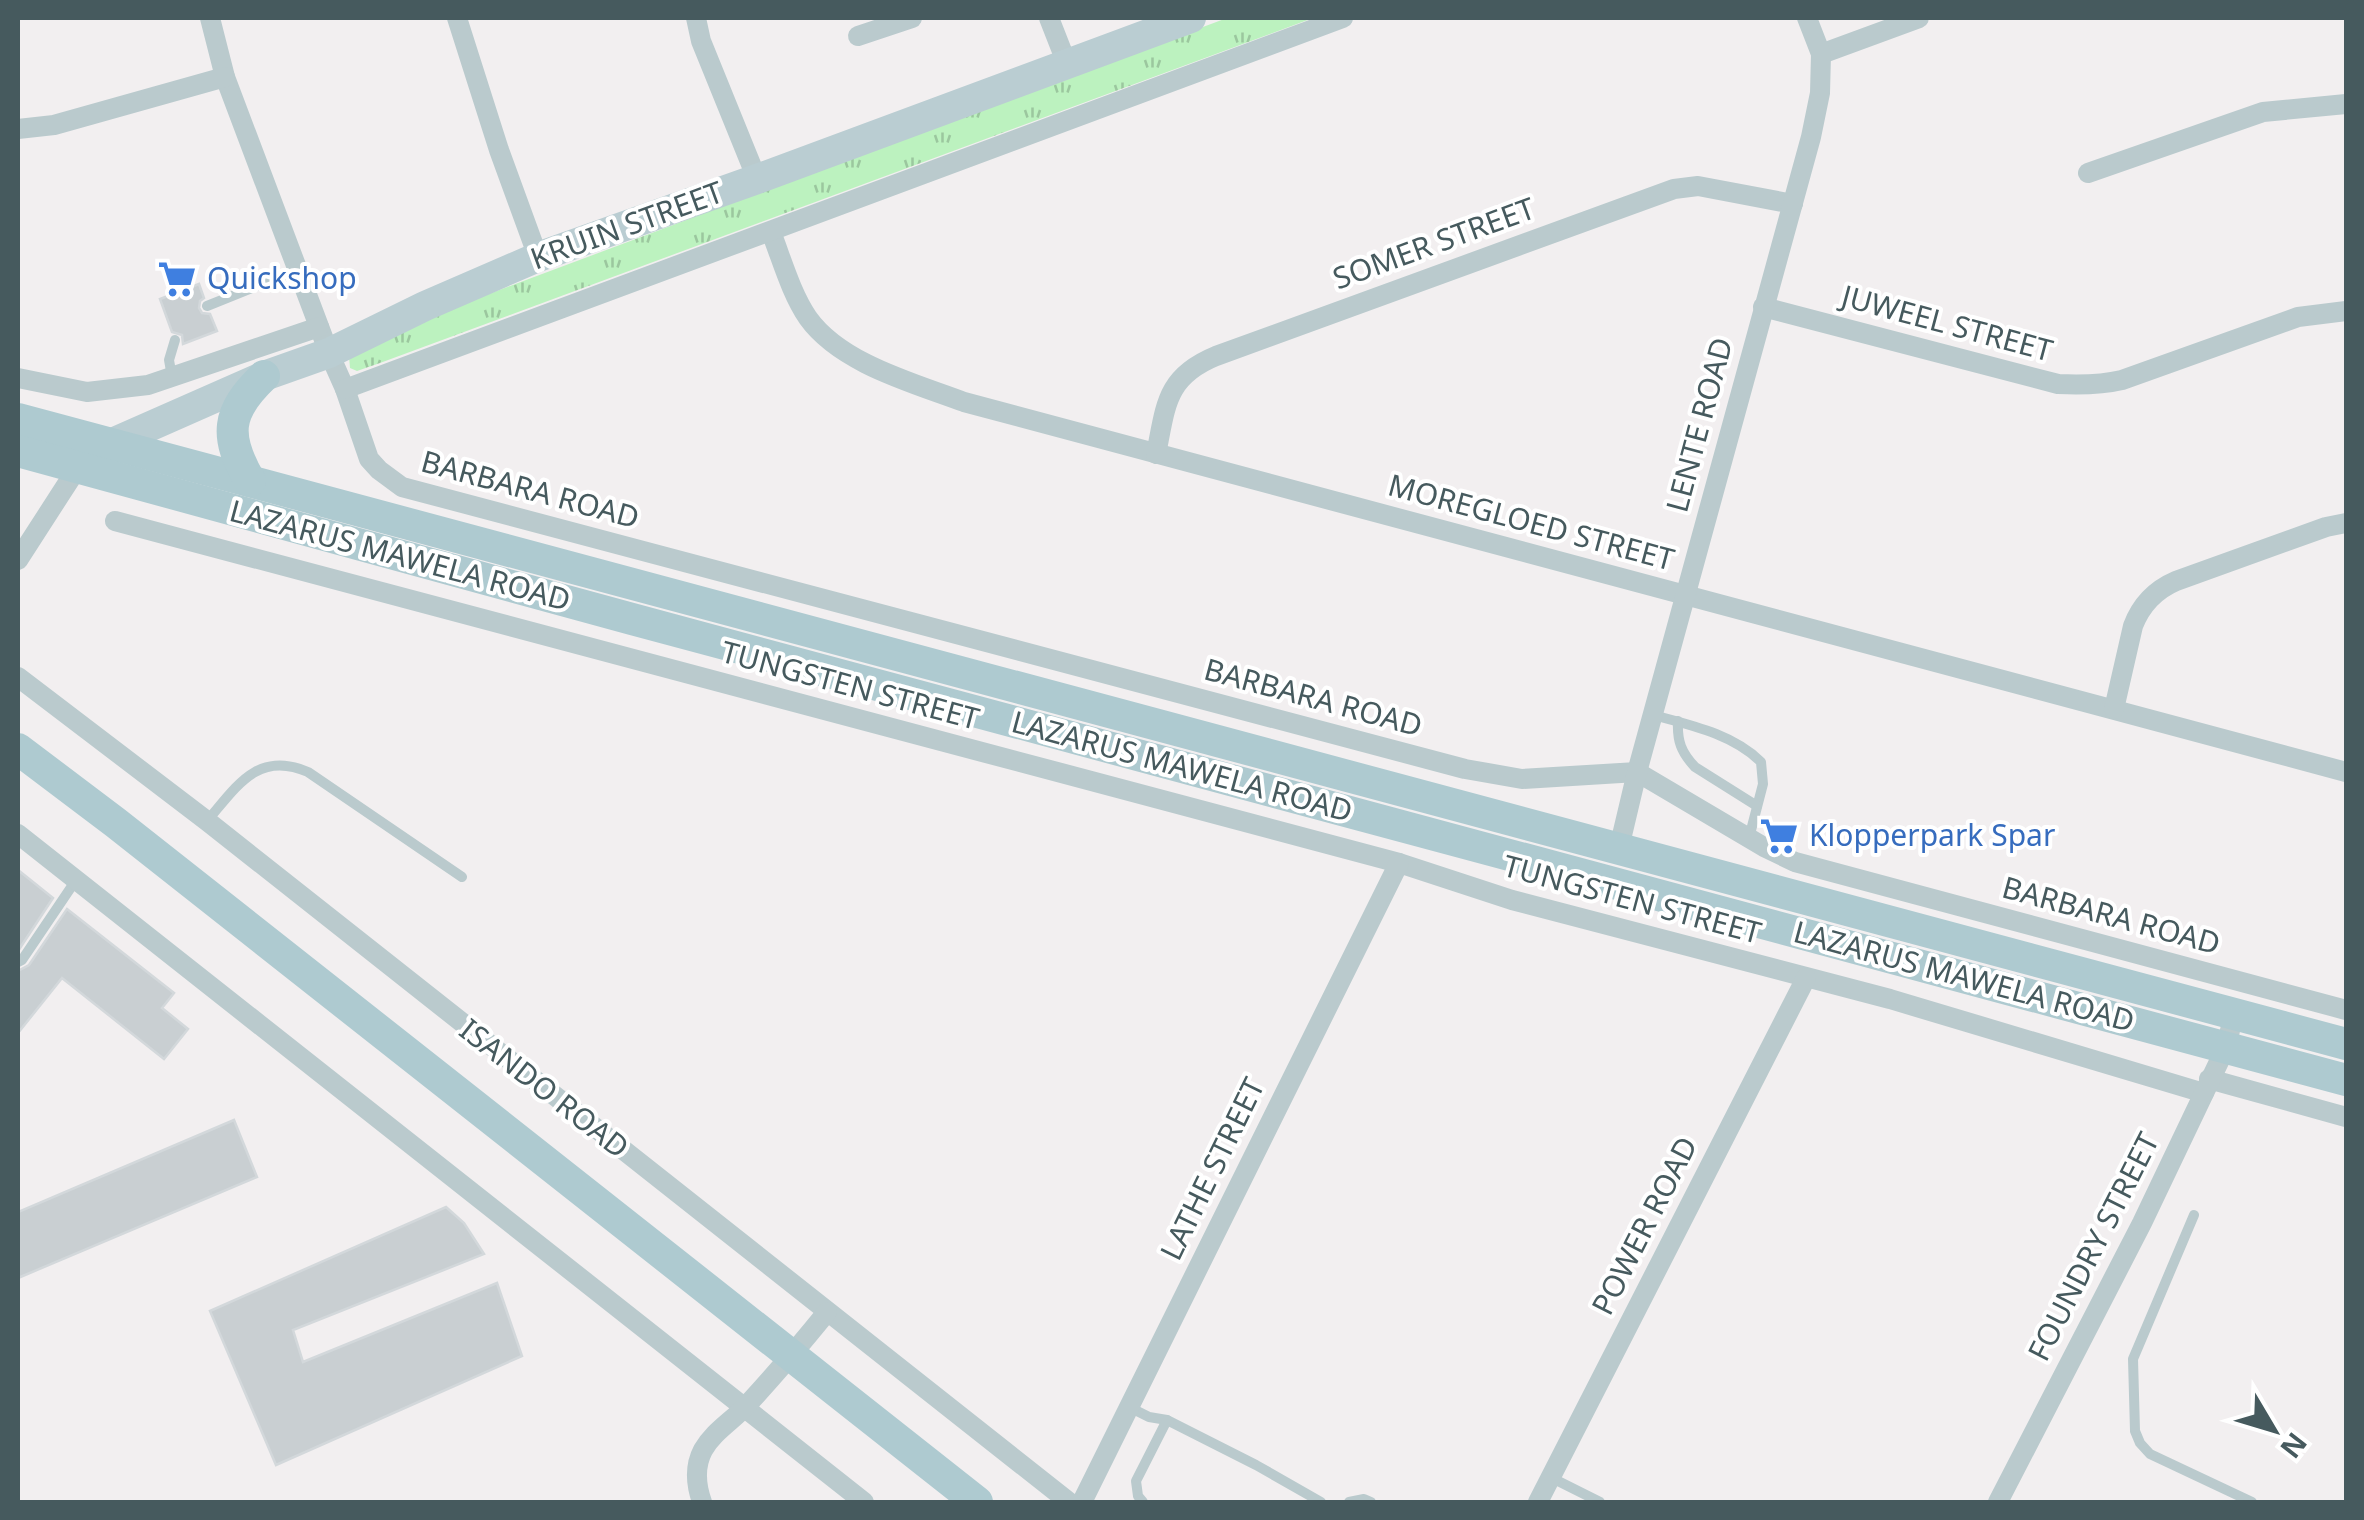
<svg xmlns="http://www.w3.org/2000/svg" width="2364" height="1520" font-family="'Noto Sans',sans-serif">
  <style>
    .grass { fill: url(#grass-tufts) }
    .building { fill: #c9cfd2; stroke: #d3d8db; stroke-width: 2.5 }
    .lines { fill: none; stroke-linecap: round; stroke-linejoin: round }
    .service { stroke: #bacacd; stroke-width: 10 }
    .minor { stroke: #bacacd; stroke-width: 20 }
    .secondary { stroke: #bacdd2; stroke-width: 30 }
    .primary { stroke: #aecad0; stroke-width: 32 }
    .labels { text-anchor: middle; stroke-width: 8; stroke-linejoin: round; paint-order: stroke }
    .street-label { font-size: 30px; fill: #465a5e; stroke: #fff }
    .shop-label { font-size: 30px; fill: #366cbe; stroke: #fff; text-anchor: start }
  </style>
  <defs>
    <pattern id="grass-tufts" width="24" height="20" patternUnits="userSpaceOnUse" patternTransform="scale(2.5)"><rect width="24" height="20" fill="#bcf2bf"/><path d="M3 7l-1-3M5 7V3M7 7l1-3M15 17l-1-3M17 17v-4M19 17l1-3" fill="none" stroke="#9bc79e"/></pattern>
  </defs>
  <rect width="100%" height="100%" fill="#f2eff0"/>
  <path class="grass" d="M1227 18H1313L380 363 357 371 350 368 349 356 419 320Z"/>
  <g class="building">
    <path d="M199 284 204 298 200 301 199 308 202 313 210 314 217 331 183 344 182 335 172 332 160 299Z"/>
    <path d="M18 870 53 898 18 951Z"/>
    <path d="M67 909 174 993 162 1008 188 1029 164 1059 62 978 18 1033V971L29 965Z"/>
    <path d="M234 1120 257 1177 18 1278V1212Z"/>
    <path d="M446 1207 464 1223 484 1254 293 1330 303 1362 497 1283 522 1356 276 1465 210 1311Z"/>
  </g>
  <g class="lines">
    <g class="service">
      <path d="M207 306 297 270"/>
      <path d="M172 377 169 360 175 340"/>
      <path d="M1653 715C1690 725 1733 734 1761 762L1763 784 1749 838"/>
      <path d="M1678 721C1677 741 1681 752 1695 767L1757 806"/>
      <path d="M207 821C237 786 258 750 308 772L462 877"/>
      <path d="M18 962 22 960 76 880"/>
      <path d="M2194 1215 2133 1359 2135 1431 2140 1443 2150 1454 2252 1502"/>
      <path d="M1129 1407 1149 1417 1167 1420 1256 1465 1321 1502"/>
      <path d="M1550 1477 1600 1502"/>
      <path d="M1143 1502 1138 1496 1136 1481 1167 1420"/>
      <path d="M1349 1502 1364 1499 1371 1502"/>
    </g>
    <g class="minor">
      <path d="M210 18 225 77 329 353 345 389 369 459 379 470 402 487 1465 769 1522 779 1637 772 1764 847 1795 862 2346 1010"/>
      <path d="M457 18 499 150 538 257"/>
      <path d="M696 18 701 41 757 179"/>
      <path d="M1049 18 1067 64"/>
      <path d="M858 36 912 18"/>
      <path d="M1821 54 1919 18"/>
      <path d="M18 129 54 125 225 77"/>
      <path d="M2088 173 2263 112 2346 104"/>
      <path d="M771 232C782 260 791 293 808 318 841 364 914 383 964 402L2346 772"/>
      <path d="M1763 307 2058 384C2079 385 2101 385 2122 380L2298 317 2346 311"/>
      <path d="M18 378 87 392 148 385 319 327"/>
      <path d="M345 389 1343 18"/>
      <path d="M1156 454C1166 406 1165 377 1216 356L1674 189 1698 186 1793 204"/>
      <path d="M115 521 1399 863 1512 900 1890 999 2204 1093"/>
      <path d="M18 560 78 467"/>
      <path d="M18 677 207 821 1069 1502"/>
      <path d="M2114 709 2133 626C2141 605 2155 590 2176 581L2326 527 2346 523"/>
      <path d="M18 834 864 1502"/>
      <path d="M1619 848 1637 772 1811 137 1820 93 1821 54 1807 18"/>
      <path d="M2209 1079 2346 1117"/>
      <path d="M702 1502C696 1485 694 1467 703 1450 713 1432 732 1421 746 1406 774 1376 801 1344 827 1312"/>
      <path d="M1082 1502 1399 863"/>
      <path d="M1538 1502 1806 978"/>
      <path d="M1998 1502 2142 1223 2226 1047 2234 1014"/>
    </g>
    <path class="secondary" d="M101 451 110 444 264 376 329 353 425 306 538 257 757 179 1191 18"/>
    <g class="primary">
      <path d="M18 419 2346 1044"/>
      <path d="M18 451 632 619 2346 1080"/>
      <path d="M250 481C224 436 226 412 264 376"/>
      <path d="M18 749 116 823 977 1502"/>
    </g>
  </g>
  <defs>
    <g id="supermarket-bare" transform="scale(3)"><path d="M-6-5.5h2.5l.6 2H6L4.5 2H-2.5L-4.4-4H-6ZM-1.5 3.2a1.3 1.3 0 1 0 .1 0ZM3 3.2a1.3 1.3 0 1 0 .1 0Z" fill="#3f7fe0" stroke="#fff" stroke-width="2.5" paint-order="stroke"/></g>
  </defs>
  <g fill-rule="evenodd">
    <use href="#supermarket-bare" x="177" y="279"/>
    <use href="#supermarket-bare" x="1779" y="836"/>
  </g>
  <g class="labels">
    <g class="street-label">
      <text transform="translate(627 226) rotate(-20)" y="10">KRUIN STREET</text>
      <text transform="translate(1434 244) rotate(-20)" y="10">SOMER STREET</text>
      <text transform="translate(1947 324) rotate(15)" y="10">JUWEEL STREET</text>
      <text transform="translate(1700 425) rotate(-75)" y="10">LENTE ROAD</text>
      <text transform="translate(530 490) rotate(15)" y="10">BARBARA ROAD</text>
      <text transform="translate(1531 523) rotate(15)" y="10">MOREGLOED STREET</text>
      <text transform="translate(400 556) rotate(15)" y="10">LAZARUS MAWELA ROAD</text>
      <text transform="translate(850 686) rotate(15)" y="10">TUNGSTEN STREET</text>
      <text transform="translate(1313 698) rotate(15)" y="10">BARBARA ROAD</text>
      <text transform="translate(1182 767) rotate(15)" y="10">LAZARUS MAWELA ROAD</text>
      <text transform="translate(1632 900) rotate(15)" y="10">TUNGSTEN STREET</text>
      <text transform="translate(2111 916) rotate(15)" y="10">BARBARA ROAD</text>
      <text transform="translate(1964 977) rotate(15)" y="10">LAZARUS MAWELA ROAD</text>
      <text transform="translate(544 1089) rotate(38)" y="10">ISANDO ROAD</text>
      <text transform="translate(1213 1169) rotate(-64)" y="10">LATHE STREET</text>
      <text transform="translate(1645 1226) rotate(-63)" y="10">POWER ROAD</text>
      <text transform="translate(2094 1247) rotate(-63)" y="10">FOUNDRY STREET</text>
    </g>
    <g class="shop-label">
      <text x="207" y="289">Quickshop</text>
      <text x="1809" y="846">Klopperpark Spar</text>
    </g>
  </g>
  <rect width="2364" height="1520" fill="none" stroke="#465a5e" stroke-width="40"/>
  <g transform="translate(2274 1430) rotate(128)" stroke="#ffffff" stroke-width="8" paint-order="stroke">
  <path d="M0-8L18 38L0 25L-18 38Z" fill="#465a5e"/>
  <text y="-15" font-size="28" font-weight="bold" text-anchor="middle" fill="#465a5e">N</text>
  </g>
</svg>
